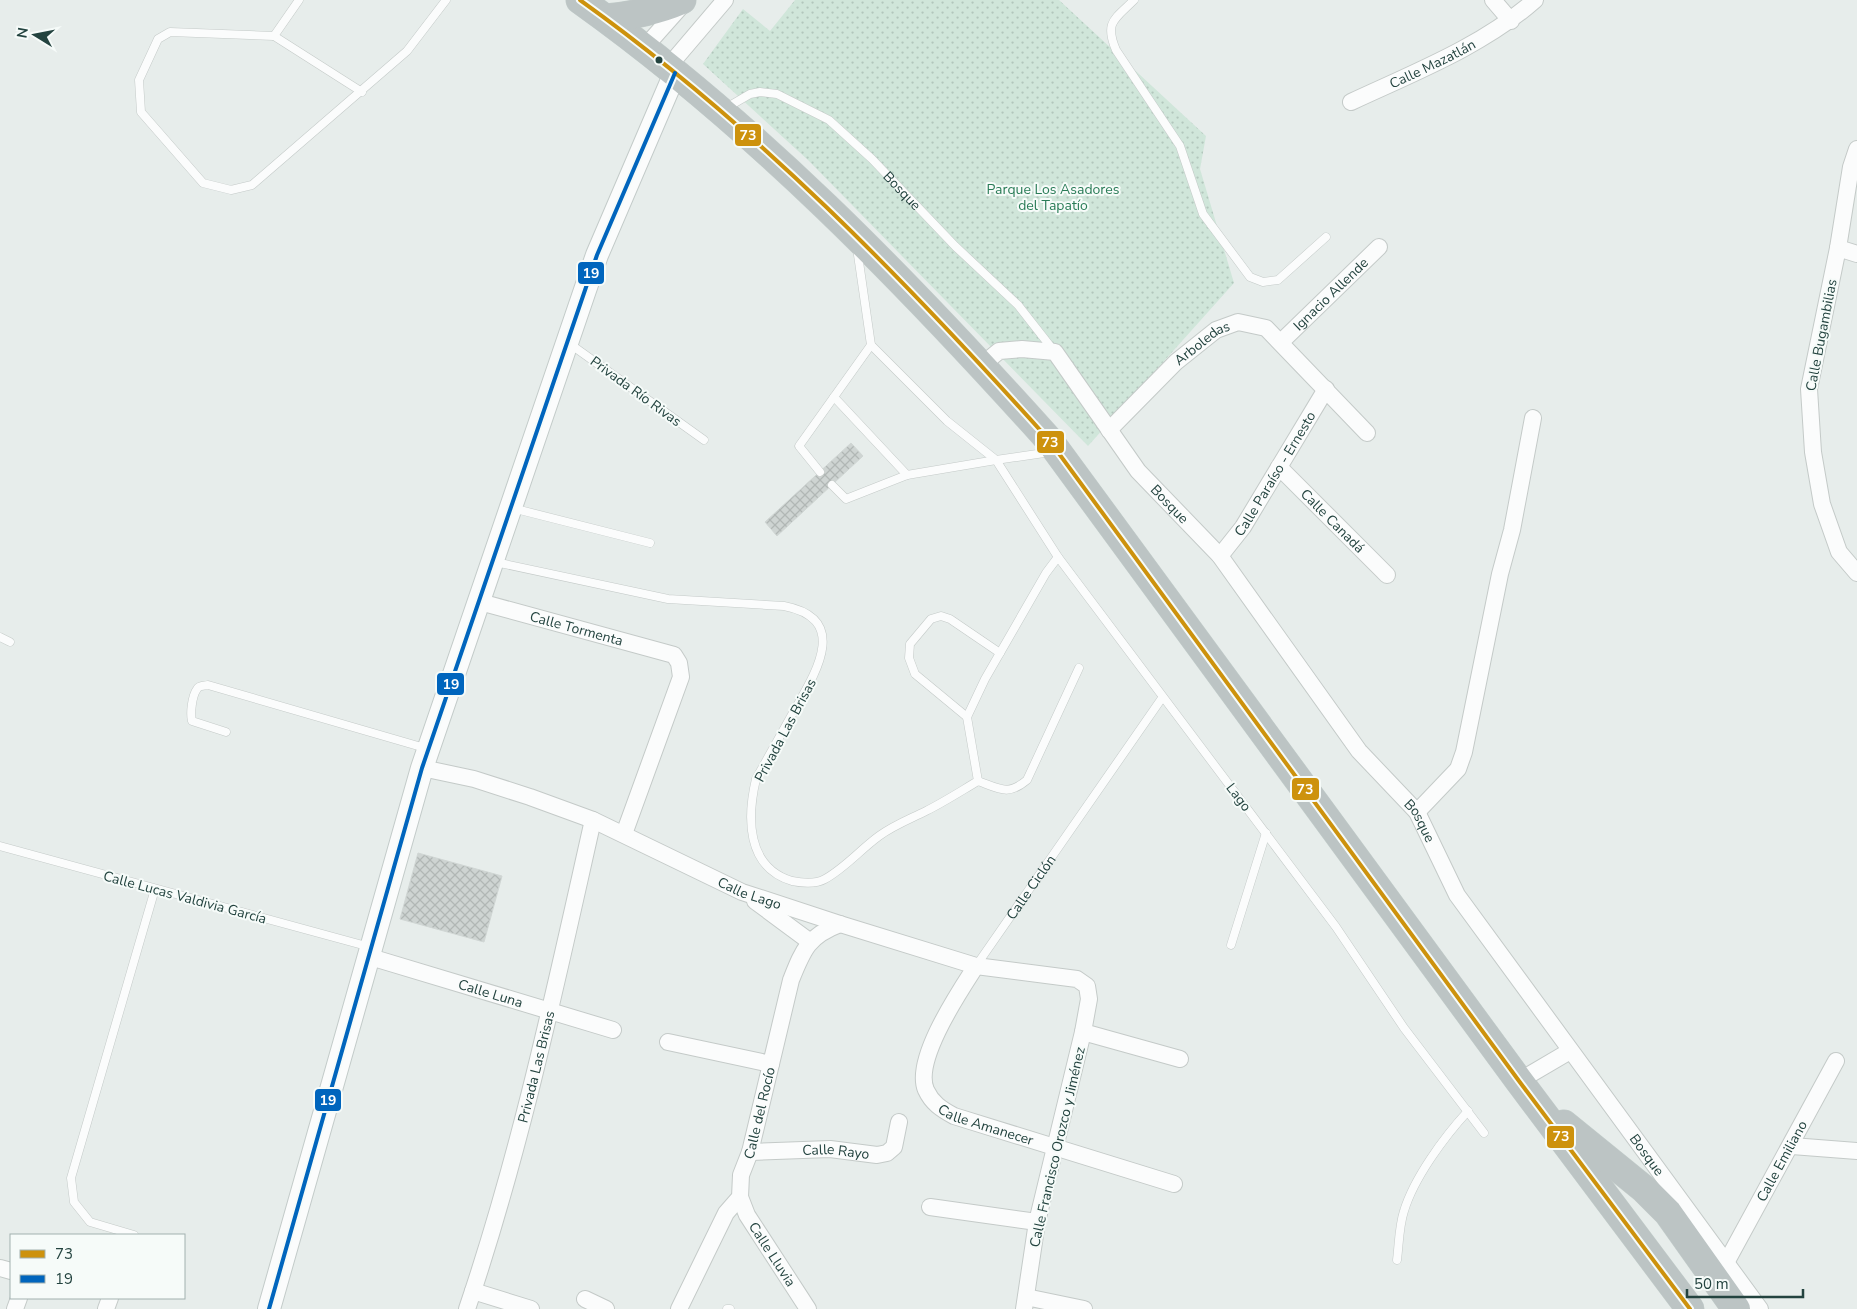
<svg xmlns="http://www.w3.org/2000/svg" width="1857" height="1309" font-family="'Nunito Sans',sans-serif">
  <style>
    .park { fill: url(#park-dots) }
    .building { fill: url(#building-cross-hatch); stroke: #d0d6d4 }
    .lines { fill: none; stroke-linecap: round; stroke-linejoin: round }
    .lane-casing { stroke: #c4cac8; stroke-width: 9 }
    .street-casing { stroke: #c4cac8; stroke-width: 18 }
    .secondary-casing { stroke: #c3cbc9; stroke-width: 24 }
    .highway-casing { stroke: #c2ccca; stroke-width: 29 }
    .lane { stroke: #fbfcfc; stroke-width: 8 }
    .street { stroke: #fbfcfc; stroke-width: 16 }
    .secondary { stroke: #fbfcfc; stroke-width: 22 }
    .highway { stroke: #bcc4c4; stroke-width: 28 }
    .bus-1-casing { stroke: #f6fbf9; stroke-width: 8 }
    .bus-2-casing { stroke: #f6fbf9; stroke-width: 8 }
    .bus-1 { stroke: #cd920d; stroke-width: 4 }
    .bus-2 { stroke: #0065bd; stroke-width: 4 }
    .bus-dot { fill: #23433f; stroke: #f6fbf9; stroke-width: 2 }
    .labels { text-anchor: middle; stroke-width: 4; stroke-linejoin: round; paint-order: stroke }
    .street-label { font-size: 14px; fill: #23433f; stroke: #f6fbf9 }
    .park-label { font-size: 14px; fill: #2a7c57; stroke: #f6fbf9 }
    .line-badge { stroke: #f6fbf9; stroke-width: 2 }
    .badge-label { font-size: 14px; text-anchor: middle; font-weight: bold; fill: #fff }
  </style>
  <defs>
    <pattern id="park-dots" width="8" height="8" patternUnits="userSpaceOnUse" patternTransform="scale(1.25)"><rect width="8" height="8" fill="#d0e6da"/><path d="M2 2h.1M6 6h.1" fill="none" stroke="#b2c6bc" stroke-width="1.8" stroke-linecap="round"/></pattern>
    <pattern id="building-cross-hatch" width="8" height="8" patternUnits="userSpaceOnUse" patternTransform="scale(1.25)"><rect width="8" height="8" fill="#ced4d2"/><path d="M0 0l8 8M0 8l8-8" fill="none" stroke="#b1b7b5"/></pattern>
  </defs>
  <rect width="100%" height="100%" fill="#e7edeb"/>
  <path class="park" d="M795 0H1059L1206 136 1200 169 1234 283 1088 446 808 160 703 64 743 9 770 31Z"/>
  <g class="building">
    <path d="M851 443 863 456 777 536 765 522Z"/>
    <path d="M418 853 502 876 484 942 400 919Z"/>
  </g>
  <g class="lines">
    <g class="lane-casing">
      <g id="lane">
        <path d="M299 0 274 36 362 92"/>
        <path d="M1134 0C1115 19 1104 22 1116 50L1180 146 1203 214 1250 277 1263 282 1278 280 1326 237"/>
        <path d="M274 36 170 32 158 39 139 80 141 112 203 183 231 190 252 185 407 51 446 0"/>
        <path id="s1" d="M726 108 750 94 760 92 777 94 829 120 872 159 955 246 1018 305 1054 351"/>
        <path d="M857 248 871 345 947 421 996 460 1051 452"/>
        <path d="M570 344 704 440"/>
        <path d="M834 397 907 475"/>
        <path d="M820 472 799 446 871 345"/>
        <path d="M832 485 846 499 907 475 996 460 1058 557 1336 927 1404 1028 1484 1133"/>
        <path d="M512 508 650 543"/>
        <path d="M495 562 668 599 784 606C851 619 815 674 794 711 781 734 769 756 756 779 747 817 746 867 792 881 802 883 816 884 825 879 845 868 861 849 879 836 894 825 910 819 926 811 944 802 961 791 978 781L967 717 985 679 1046 573 1058 557"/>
        <path d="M0 637 10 642"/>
        <path d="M967 717 915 674 909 658 910 644 931 619 941 616 950 619 1000 653"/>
        <path d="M226 732 192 721C190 713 192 696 197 689 199 685 204 686 208 685L425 748"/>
        <path d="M978 781C1000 789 1008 796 1027 780L1079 668"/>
        <path d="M0 846 370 947"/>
        <path d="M1231 945 1266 833"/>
        <path id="s2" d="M976 966 1162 698"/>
        <path d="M134 1235 90 1222 74 1202 71 1178 155 889"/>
        <path d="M1397 1260C1399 1244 1399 1226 1404 1211 1414 1178 1444 1137 1468 1111"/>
        <path d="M727 1309H730"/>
      </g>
    </g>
    <g class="street-casing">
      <g id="street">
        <path d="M1493 0 1511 21"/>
        <path d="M644 48 684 3"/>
        <path d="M668 67 725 0"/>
        <path id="s3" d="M1351 102C1413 73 1483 46 1535 0"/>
        <path d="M1857 149 1851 167 1838 248 1809 389 1813 452 1822 504 1839 552 1857 573"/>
        <path d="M1838 248 1857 254"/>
        <path id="s4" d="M1281 342 1379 247"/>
        <path id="s5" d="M982 365 999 351 1022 349 1055 352 1138 471 1220 556 1359 751 1417 812 1457 895 1760 1309"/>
        <path id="s6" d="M1109 430 1176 362 1216 330 1238 322 1266 328 1367 433"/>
        <path id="s7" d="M1279 467 1387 575"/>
        <path id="s8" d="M1220 556 1243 527 1326 389"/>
        <path id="s9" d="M480 602 674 655 679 663 681 677 624 834"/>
        <path id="s10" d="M422 768 474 779 530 797 593 820 742 892 840 924 976 966 1077 979 1087 986 1089 999 1083 1032 1037 1222 1024 1309"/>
        <path d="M1417 812 1458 769 1464 752 1500 574 1512 530 1533 418"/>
        <path d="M755 901 809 941"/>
        <path id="s11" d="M367 956 613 1030"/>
        <path id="s12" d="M976 966C960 991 913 1060 926 1090 932 1103 941 1109 954 1116L1174 1184"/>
        <path d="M1083 1032 1180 1059"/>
        <path d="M668 1042 771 1064"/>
        <path d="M1519 1081 1570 1051"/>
        <path d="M1792 1146 1857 1151"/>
        <path id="s13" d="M750 1152 830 1149 877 1155 887 1153 894 1147 899 1122"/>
        <path id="s14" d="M740 1197 747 1215 808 1309"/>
        <path d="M930 1207 1037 1222"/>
        <path id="s15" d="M1727 1261 1836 1061"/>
        <path d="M0 1268 11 1271"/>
        <path d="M473 1291 531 1309"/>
        <path d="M1026 1297 1084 1309"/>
        <path d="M585 1299 606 1309"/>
        <path d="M15 1309 19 1298"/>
        <path d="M106 1309 110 1298"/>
        <path id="s16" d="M467 1309C521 1150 556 984 593 820"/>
        <path id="s17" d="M679 1309 726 1213 740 1197 741 1175 750 1152 791 980C803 950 808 936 840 924"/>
      </g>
    </g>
    <g class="secondary-casing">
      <path id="secondary" d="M269 1309 422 768 597 255 675 73"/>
    </g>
    <g class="highway-casing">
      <g id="highway">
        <path d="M580 0C755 125 906 281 1049 440L1519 1081 1690 1309"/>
        <path d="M606 18C633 15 657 11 682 0"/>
        <path d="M1564 1124 1644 1189 1668 1213 1736 1309"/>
      </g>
    </g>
    <use href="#lane" class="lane"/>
    <use href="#street" class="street"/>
    <use href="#secondary" class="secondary"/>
    <use href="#highway" class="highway"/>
    <g class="bus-1-casing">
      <path id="bus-1" d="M580 0C755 125 906 281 1049 440L1519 1081 1690 1309"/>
    </g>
    <g class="bus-2-casing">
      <path id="bus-2" d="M269 1309 422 768 597 255 675 73"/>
    </g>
    <use href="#bus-1" class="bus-1"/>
    <use href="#bus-2" class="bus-2"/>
  </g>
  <circle class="bus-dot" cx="659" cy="60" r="4.5"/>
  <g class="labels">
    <g class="street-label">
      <text dy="5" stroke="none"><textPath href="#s3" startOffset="90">Calle Mazatlán</textPath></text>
      <text dy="5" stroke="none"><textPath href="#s1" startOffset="215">Bosque</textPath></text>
      <text dy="5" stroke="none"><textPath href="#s4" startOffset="69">Ignacio Allende</textPath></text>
      <text transform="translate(1821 335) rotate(-79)" y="5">Calle Bugambilias</text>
      <text dy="5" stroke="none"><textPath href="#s6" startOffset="128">Arboledas</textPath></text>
      <text transform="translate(636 391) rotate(36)" y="5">Privada Río Rivas</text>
      <text dy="5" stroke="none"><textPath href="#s8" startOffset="99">Calle Paraíso - Ernesto</textPath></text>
      <text dy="5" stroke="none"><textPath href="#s5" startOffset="269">Bosque</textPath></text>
      <text dy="5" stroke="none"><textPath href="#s7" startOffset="76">Calle Canadá</textPath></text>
      <text dy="5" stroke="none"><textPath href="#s9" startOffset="100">Calle Tormenta</textPath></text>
      <text transform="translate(785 730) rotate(-62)" y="5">Privada Las Brisas</text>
      <text transform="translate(1239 797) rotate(52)" y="5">Lago</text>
      <text dy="5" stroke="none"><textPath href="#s5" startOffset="674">Bosque</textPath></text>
      <text dy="5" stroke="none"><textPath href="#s2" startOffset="96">Calle Ciclón</textPath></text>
      <text dy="5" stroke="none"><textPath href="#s10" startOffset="352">Calle Lago</textPath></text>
      <text transform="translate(185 897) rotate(15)" y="5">Calle Lucas Valdivia García</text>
      <text dy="5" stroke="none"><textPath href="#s11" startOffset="129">Calle Luna</textPath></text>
      <text dy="5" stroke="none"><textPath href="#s16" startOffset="252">Privada Las Brisas</textPath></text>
      <text dy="5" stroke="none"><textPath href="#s17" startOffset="215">Calle del Rocío</textPath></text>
      <text dy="5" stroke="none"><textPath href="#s12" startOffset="209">Calle Amanecer</textPath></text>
      <text transform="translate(1057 1147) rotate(-77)" y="5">Calle Francisco Orozco y Jiménez</text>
      <text dy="5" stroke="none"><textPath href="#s13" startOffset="86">Calle Rayo</textPath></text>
      <text dy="5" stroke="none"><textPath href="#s5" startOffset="1079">Bosque</textPath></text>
      <text dy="5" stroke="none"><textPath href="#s15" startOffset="114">Calle Emiliano</textPath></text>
      <text dy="5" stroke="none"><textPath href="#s14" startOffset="66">Calle Lluvia</textPath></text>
    </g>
    <g class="park-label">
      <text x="1053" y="194">Parque Los Asadores<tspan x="1053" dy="16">del Tapatío</tspan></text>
    </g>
  </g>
  <g class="line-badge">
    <rect x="734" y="123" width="28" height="24" rx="5" fill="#cd920d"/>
    <rect x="577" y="261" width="28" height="24" rx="5" fill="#0065bd"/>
    <rect x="1036" y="430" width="29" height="24" rx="5" fill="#cd920d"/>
    <rect x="436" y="672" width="29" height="24" rx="5" fill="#0065bd"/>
    <rect x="1291" y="777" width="29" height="24" rx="5" fill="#cd920d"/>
    <rect x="314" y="1088" width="28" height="24" rx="5" fill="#0065bd"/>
    <rect x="1546" y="1125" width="29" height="24" rx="5" fill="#cd920d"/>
  </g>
  <g class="badge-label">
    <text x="748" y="140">73</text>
    <text x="591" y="278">19</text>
    <text x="1050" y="447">73</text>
    <text x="451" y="689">19</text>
    <text x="1305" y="794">73</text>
    <text x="328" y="1105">19</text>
    <text x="1561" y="1141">73</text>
  </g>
  <rect x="10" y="1234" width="175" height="65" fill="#f6fbf9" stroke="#a2b1af"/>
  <rect x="20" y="1250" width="25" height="8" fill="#cd920d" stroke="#a2b1af"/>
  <text x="55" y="1259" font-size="15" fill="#23433f">73</text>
  <rect x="20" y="1275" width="25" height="8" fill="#0065bd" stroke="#a2b1af"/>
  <text x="55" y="1284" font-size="15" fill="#23433f">19</text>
  <g transform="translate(35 35) rotate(280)" stroke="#f6fbf9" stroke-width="4" paint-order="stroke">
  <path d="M0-4L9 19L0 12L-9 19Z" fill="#23433f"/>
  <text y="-8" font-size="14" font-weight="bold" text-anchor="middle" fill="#23433f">N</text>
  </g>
  <path d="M1687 1289v8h116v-8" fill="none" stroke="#23433f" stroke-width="2.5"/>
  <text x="1694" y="1289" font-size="15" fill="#23433f" stroke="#f6fbf9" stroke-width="4" paint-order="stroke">50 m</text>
</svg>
